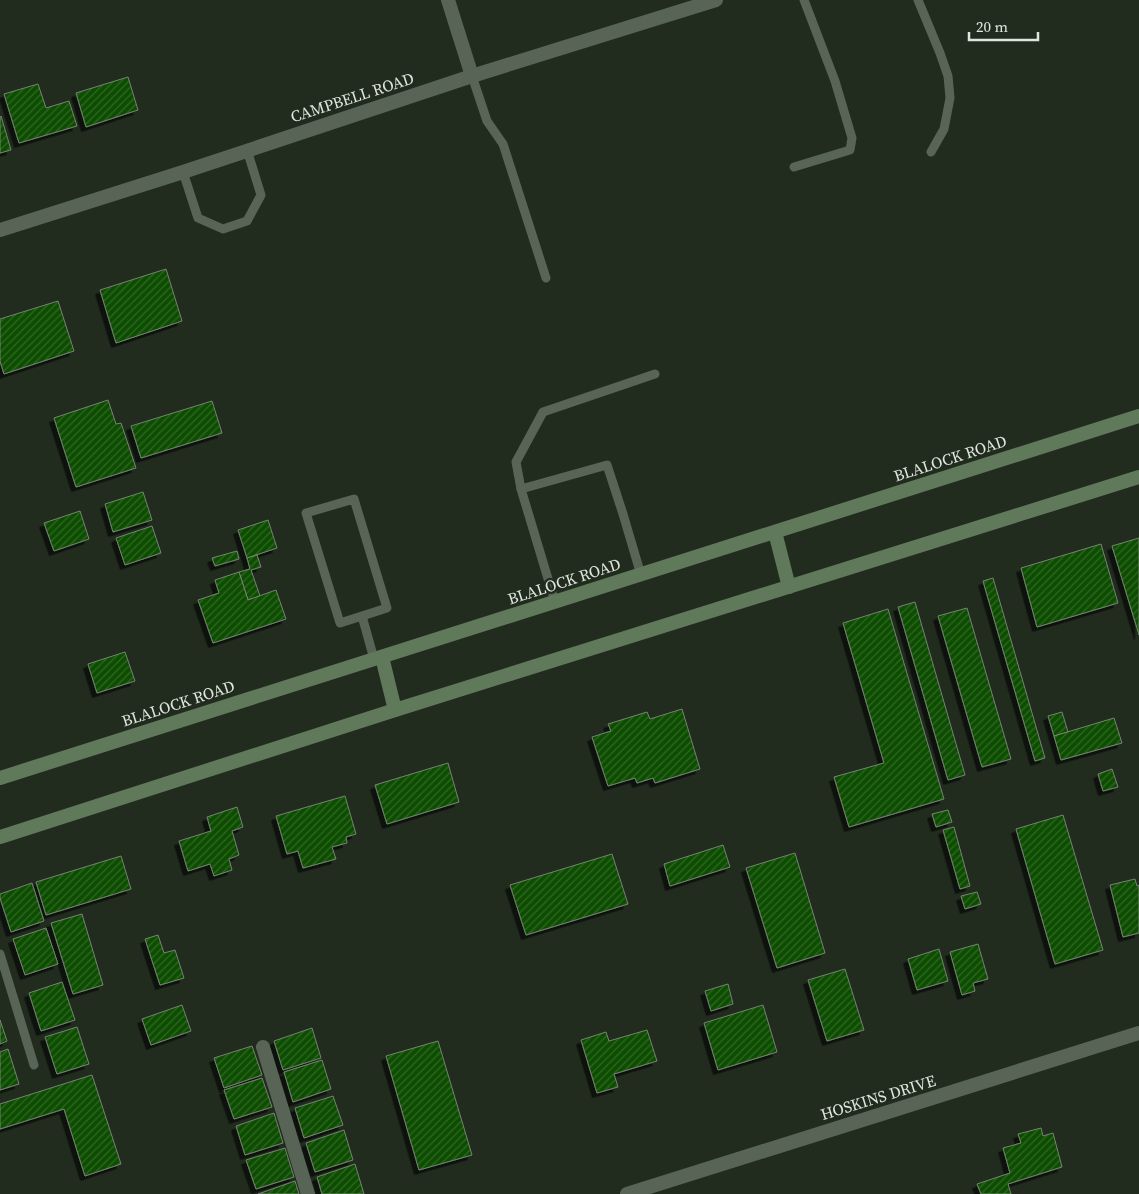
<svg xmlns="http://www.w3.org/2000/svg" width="1139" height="1194" font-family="'Source Serif 4',serif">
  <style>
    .building { fill: url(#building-hatch); stroke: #768373; filter: url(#shadow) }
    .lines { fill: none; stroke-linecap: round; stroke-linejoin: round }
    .service { stroke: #586455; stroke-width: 9 }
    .minor { stroke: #586455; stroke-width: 14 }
    .tertiary { stroke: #586455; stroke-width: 14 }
    .secondary { stroke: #60795b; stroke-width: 14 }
    .labels { text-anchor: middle; stroke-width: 5; stroke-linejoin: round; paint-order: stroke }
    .street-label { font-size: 16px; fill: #dee6dd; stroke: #212c1f }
  </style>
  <defs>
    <pattern id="building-hatch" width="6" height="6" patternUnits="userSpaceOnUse" patternTransform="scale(1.25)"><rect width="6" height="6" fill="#0e4d01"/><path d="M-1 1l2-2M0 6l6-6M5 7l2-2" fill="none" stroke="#316726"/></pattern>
    <filter id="shadow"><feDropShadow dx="-4.5" dy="4.5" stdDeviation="0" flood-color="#0009"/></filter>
  </defs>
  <rect width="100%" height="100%" fill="#212c1f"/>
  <g class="building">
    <path d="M128 77 138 110 86 127 76 93Z"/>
    <path d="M38 84 46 108 69 101 77 126 19 143 4 94Z"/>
    <path d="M1 116 11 150 0 153V117Z"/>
    <path d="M166 269 182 321 116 343 100 290Z"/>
    <path d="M58 301 74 351 4 374 0 361V319Z"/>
    <path d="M108 400 116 424 121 423 136 468 76 487 54 418Z"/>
    <path d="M212 401 222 433 141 458 131 426Z"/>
    <path d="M143 492 152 520 113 532 105 504Z"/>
    <path d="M80 511 89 539 54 551 44 523Z"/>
    <path d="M268 520 277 548 247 558 238 530Z"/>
    <path d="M152 526 161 553 125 565 116 538Z"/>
    <path d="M1139 538V635L1112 546Z"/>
    <path d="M1101 544 1118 603 1037 627 1021 568Z"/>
    <path d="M237 551 239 559 215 566 212 558Z"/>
    <path d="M257 555 261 567 251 570 260 596 248 600 239 572 250 569 247 558Z"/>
    <path d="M239 572 248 600 276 590 286 619 213 643 198 600 219 593 215 580Z"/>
    <path d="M993 578 1045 758 1035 761 983 581Z"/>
    <path d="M915 602 965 775 948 780 898 607Z"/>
    <path d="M967 608 1011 759 982 767 938 616Z"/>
    <path d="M888 609 944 799 849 827 834 777 884 763 843 623Z"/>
    <path d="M125 652 135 681 97 693 88 664Z"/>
    <path d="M682 709 700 769 655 783 653 778 637 783 635 778 608 786 592 737 611 731 608 724 647 712 650 719Z"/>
    <path d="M1062 712 1068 732 1054 736 1048 716Z"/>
    <path d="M1114 718 1122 743 1061 760 1054 736Z"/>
    <path d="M448 763 459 802 387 824 375 785Z"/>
    <path d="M1112 769 1118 787 1103 791 1098 774Z"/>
    <path d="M345 796 356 834 346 837 347 843 332 847 336 859 303 868 298 851 287 854 276 816Z"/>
    <path d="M237 807 243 827 232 831 239 855 229 859 232 870 214 876 210 864 188 871 179 841 211 831 207 817Z"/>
    <path d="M948 810 952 822 936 827 932 814Z"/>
    <path d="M1063 815 1103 950 1055 964 1016 829Z"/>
    <path d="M954 827 970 886 960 889 943 830Z"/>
    <path d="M723 845 730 867 670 886 664 864Z"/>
    <path d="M795 853 825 953 777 968 746 868Z"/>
    <path d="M612 854 628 904 526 935 510 885Z"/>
    <path d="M121 856 131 889 46 915 36 882Z"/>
    <path d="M1135 879 1137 886 1139 885V933L1123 937 1110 885Z"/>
    <path d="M32 883 44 921 11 932 0 898V894Z"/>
    <path d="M977 892 981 904 965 909 961 896Z"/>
    <path d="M82 914 103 985 73 994 51 923Z"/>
    <path d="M46 928 58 964 25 975 13 939Z"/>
    <path d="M158 935 164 953 175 950 184 978 160 985 145 939Z"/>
    <path d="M978 944 988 979 973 983 975 991 962 995 950 952Z"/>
    <path d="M939 949 948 981 917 990 908 959Z"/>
    <path d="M845 969 864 1030 827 1041 808 980Z"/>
    <path d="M62 982 75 1020 41 1031 29 993Z"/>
    <path d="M728 984 733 1004 711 1011 705 991Z"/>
    <path d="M182 1005 191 1031 151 1045 142 1019Z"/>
    <path d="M763 1005 777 1052 718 1070 704 1023Z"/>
    <path d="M0 1020 7 1041 0 1044Z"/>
    <path d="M77 1027 89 1064 57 1074 45 1037Z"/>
    <path d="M312 1028 321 1058 283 1070 274 1041Z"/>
    <path d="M647 1030 657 1061 614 1074 618 1087 597 1093 581 1040 606 1032 609 1041Z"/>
    <path d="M438 1041 472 1155 419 1170 386 1056Z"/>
    <path d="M252 1046 262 1075 224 1088 214 1058Z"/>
    <path d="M8 1049 19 1084 0 1090V1052Z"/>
    <path d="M322 1060 331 1089 293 1102 284 1072Z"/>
    <path d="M92 1075 121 1164 85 1176 64 1109 0 1129V1104Z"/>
    <path d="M262 1078 272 1107 234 1119 224 1090Z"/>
    <path d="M333 1096 343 1125 304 1138 295 1108Z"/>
    <path d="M274 1113 283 1143 245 1155 236 1126Z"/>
    <path d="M1041 1128 1043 1136 1053 1133 1062 1167 1008 1184 1011 1194H981L977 1184 1010 1173 1003 1148 1021 1143 1018 1134Z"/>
    <path d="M344 1130 353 1160 315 1172 306 1143Z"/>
    <path d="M285 1148 294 1177 256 1189 246 1160Z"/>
    <path d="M355 1164 364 1194H322L317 1177Z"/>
    <path d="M295 1181 299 1194H258Z"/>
  </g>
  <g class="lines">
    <g class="service">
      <path d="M918 0 940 53 948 76 950 98 944 129 931 152"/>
      <path d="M472 76 487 121 503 144 546 278"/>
      <path d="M794 167 850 150 852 138 835 81 804 0"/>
      <path d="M183 172 198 218 223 229 247 221 261 195 247 150"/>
      <path d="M521 489 607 465 623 514 641 575"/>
      <path d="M555 602 521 489 516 462 543 412 655 374"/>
      <path d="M362 616 340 623 306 513 354 499 387 608 362 616 374 659"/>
      <path d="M0 954 34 1065"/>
    </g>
    <g class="minor">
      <path d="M448 0 472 76"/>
      <path d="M263 1047 308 1194"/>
      <path d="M627 1194 1139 1033"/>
    </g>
    <path class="tertiary" d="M0 230 183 172 472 76 716 0"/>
    <g class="secondary">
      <path d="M775 532 789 587"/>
      <path d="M382 657 395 710"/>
      <path d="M0 778 1139 416"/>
      <path d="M0 837 395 710 1139 477"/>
    </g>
  </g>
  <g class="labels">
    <g class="street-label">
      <text transform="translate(352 97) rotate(-18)" y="6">CAMPBELL ROAD</text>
      <text transform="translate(950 458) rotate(-18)" y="6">BLALOCK ROAD</text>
      <text transform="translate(564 581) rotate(-18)" y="6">BLALOCK ROAD</text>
      <text transform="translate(178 703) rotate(-18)" y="6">BLALOCK ROAD</text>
      <text transform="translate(878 1097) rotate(-17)" y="6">HOSKINS DRIVE</text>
    </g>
  </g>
  <path d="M969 32v8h69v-8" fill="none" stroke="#dee6dd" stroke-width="2.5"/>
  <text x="976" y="32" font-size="15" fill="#dee6dd" stroke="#212c1f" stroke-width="4" paint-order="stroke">20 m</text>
</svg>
